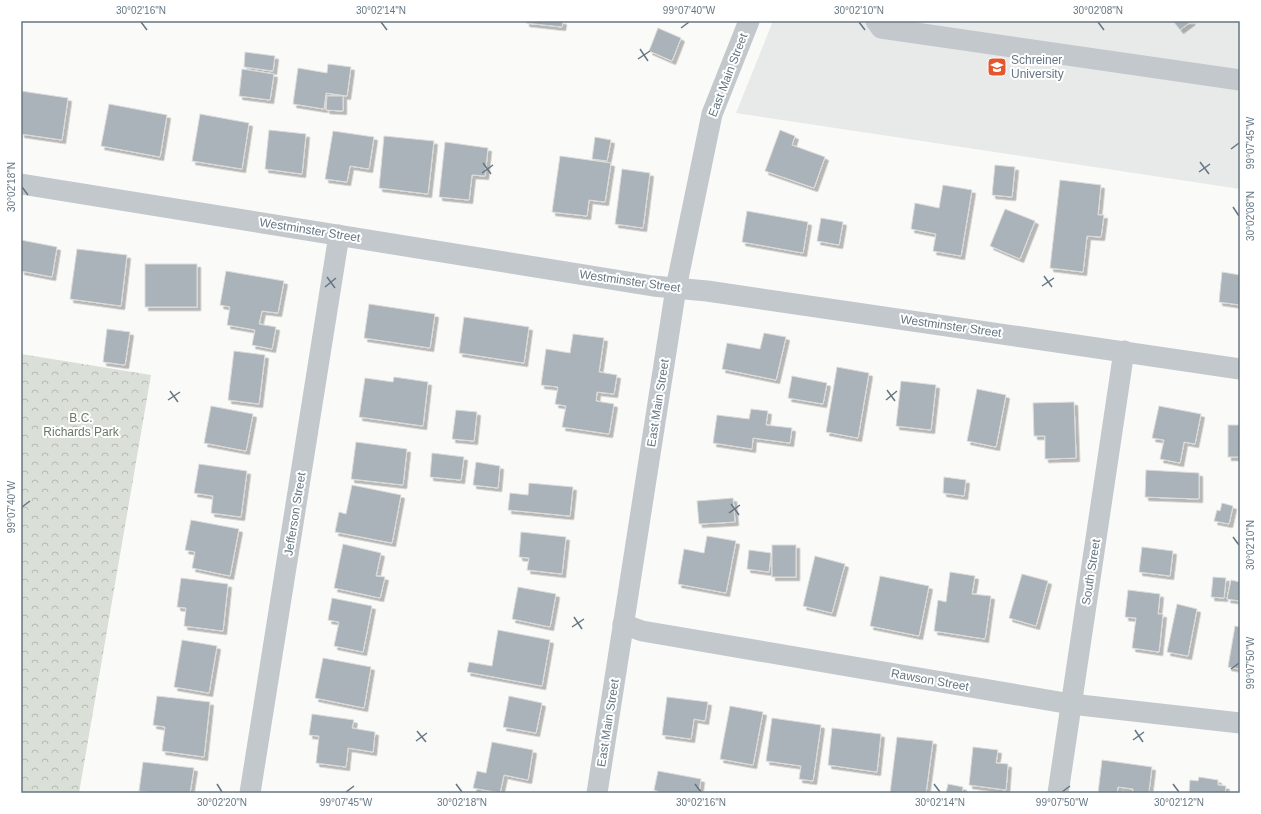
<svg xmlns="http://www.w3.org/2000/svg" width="1261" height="814" font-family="Helvetica,sans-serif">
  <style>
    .built { fill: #e8e9e9 }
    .forest { fill: url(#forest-crowns) }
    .building { fill: #aab3b9; stroke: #dcdcda; filter: url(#shadow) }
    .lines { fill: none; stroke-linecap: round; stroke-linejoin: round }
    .minor { stroke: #c3c8cc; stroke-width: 21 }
    .ticks { fill: none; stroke: #657683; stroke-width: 1.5 }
    .labels { text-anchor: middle; stroke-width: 4; stroke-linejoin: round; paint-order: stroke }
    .poi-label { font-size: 12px; fill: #657683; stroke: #fff; text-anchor: start }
    .street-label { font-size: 12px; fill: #657683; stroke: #fff }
    .park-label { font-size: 12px; fill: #687a64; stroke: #fff }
    .neatline { fill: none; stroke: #657683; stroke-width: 1.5 }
    .ticks-label { font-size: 10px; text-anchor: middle; fill: #657683 }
  </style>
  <defs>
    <pattern id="forest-crowns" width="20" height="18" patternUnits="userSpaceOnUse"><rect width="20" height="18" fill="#dadfd7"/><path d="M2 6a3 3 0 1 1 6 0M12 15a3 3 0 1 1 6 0" fill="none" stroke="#b4b9b4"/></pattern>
    <filter id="shadow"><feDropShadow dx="3.5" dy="3.5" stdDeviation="0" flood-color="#0004"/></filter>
  </defs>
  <rect width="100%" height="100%" fill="#fafaf8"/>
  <path class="built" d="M773 21H1240V189L736 113Z"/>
  <path class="forest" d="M21 354 151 375 79 793H21Z"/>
  <g class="building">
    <path d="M526 21H563L562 27 526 23Z"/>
    <path d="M1173 21H1192L1180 30Z"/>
    <path d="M658 28 681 38 672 61 649 51Z"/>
    <path d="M245 52 275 56 273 71 244 67Z"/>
    <path d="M328 64 351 67 347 96 326 93 324 109 293 104 298 68 327 73Z"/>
    <path d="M242 69 274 74 270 100 239 96Z"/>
    <path d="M21 91 68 98 62 140 21 134Z"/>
    <path d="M327 96H343V111L326 110Z"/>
    <path d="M109 104 167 115 160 157 101 146Z"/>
    <path d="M200 114 249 123 242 169 192 161Z"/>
    <path d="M269 130 306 134 302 174 265 169Z"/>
    <path d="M780 130 795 136 792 145 825 157 814 188 765 171Z"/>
    <path d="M333 131 374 137 369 169 350 166 347 182 325 179Z"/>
    <path d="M384 136 434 141 428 194 379 188Z"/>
    <path d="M595 137 611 140 607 161 592 159Z"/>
    <path d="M445 142 488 148 485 176 472 175 469 200 439 197Z"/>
    <path d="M560 156 611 163 605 202 589 200 587 216 552 212Z"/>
    <path d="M995 165 1015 167 1012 197 992 195Z"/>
    <path d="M622 169 650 173 643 228 615 224Z"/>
    <path d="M1060 180 1101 185 1098 215H1104L1101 237 1087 236 1083 272 1050 268Z"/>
    <path d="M943 185 972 190 961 256 933 251 936 234 911 229 915 203 939 208Z"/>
    <path d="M1005 209 1035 221 1020 259 990 246Z"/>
    <path d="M747 211 808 222 803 253 742 242Z"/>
    <path d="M821 218 843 222 839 245 817 241Z"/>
    <path d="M21 240 57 247 52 277 21 271Z"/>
    <path d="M77 249 127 255 121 306 70 299Z"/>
    <rect x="145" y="264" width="52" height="43"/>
    <path d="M226 271 284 281 278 313 262 311 259 324 276 327 272 349 252 345 255 330 227 325 230 307 220 305Z"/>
    <path d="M1222 272 1240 275V305L1219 302Z"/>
    <path d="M369 304 435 314 430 348 364 338Z"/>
    <path d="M464 317 529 327 524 363 459 353Z"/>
    <path d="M107 329 130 332 125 365 103 362Z"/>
    <path d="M764 333 786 337 776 380 722 369 727 343 760 349Z"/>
    <path d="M573 334 604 338 599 372 617 375 614 394 597 392 596 401 614 404 609 434 562 427 566 406 555 404 558 387 541 385 546 349 570 353Z"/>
    <path d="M234 351 265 355 259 404 228 400Z"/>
    <path d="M837 367 869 373 858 438 826 432Z"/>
    <path d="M792 376 827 383 823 404 788 398Z"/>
    <path d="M394 377 428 382 423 426 359 417 365 378 393 382Z"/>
    <path d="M901 381 936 385 931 430 896 426Z"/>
    <path d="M977 389 1006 395 996 447 967 441Z"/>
    <path d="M1074 402 1076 458 1045 459V436H1034L1033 403Z"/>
    <path d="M211 406 253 414 246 451 204 443Z"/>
    <path d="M1159 406 1201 414 1195 444 1184 442 1180 463 1160 459 1164 440 1152 438Z"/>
    <path d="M751 409 768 411 766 425 792 428 790 443 753 438 752 449 713 443 717 415 749 419Z"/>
    <path d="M456 410 477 412 474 441 452 439Z"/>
    <rect x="1228" y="425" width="12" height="32"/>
    <path d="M356 442 407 449 403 485 351 479Z"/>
    <path d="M432 453 464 457 461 480 430 477Z"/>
    <path d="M476 462 500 466 498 488 473 485Z"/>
    <path d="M199 464 247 471 241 517 211 513 213 496 194 493Z"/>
    <path d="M1146 470 1199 473V499L1145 497Z"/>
    <path d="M944 477 966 480 964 496 943 493Z"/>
    <path d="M529 483 573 487 570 516 508 510 510 493 528 495Z"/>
    <path d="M352 485 401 495 392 543 335 532 339 512 346 514Z"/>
    <path d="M733 498 735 522 699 524 697 501Z"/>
    <path d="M1222 503 1233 506 1229 524 1214 521 1217 510 1220 511Z"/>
    <path d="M191 520 239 529 230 576 192 568 195 552 185 550Z"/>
    <path d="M521 532 566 537 562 574 527 570 529 558 519 557Z"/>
    <path d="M707 536 736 541 726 593 678 584 684 549 704 553Z"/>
    <path d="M343 544 381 553 376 576 385 577 380 598 334 588Z"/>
    <rect x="772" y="545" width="24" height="32"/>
    <path d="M1142 547 1173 551 1170 576 1139 572Z"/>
    <path d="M749 550 771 553 769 572 747 569Z"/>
    <path d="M815 556 845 564 832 613 803 606Z"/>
    <path d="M950 572 975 576 972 594 991 596 985 639 934 631 938 600 946 602Z"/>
    <path d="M1022 574 1048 581 1036 626 1009 618Z"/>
    <path d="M880 576 929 586 919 636 870 626Z"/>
    <path d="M1213 577 1226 578 1224 598 1211 597Z"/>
    <path d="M181 578 228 584 223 631 184 626 186 608 177 607Z"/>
    <path d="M1231 580 1240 582V601L1227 599Z"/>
    <path d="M518 587 556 594 550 627 512 619Z"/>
    <path d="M1128 590 1160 594 1158 614H1163L1159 652 1132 648 1136 618 1125 617Z"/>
    <path d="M332 598 372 606 363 652 334 646 339 622 328 620Z"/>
    <path d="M1177 604 1197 609 1188 656 1167 652Z"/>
    <path d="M1235 626 1240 627V669L1228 667Z"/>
    <path d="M498 630 550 640 542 686 467 672 469 662 492 666Z"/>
    <path d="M182 640 217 646 209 693 174 687Z"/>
    <path d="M323 658 371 667 364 708 315 698Z"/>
    <path d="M157 696 210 702 204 757 162 751 165 727 153 725Z"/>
    <path d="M509 696 542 703 536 733 503 727Z"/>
    <path d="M667 697 708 702 705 721 694 719 691 739 662 735Z"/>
    <path d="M730 706 763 712 753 765 720 759Z"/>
    <path d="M312 714 354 720 352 728 375 732 373 752 348 748 346 767 316 763 319 736 309 735Z"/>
    <path d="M772 718 821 725 813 781 799 779 801 766 766 761Z"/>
    <path d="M832 728 881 734 877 772 828 765Z"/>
    <path d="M897 737 933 741 926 793H890Z"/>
    <path d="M492 742 533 750 528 780 504 775 500 793 473 788 477 771 486 773Z"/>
    <path d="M973 747 998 750 996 763 1008 764 1006 790 969 785Z"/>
    <path d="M1102 760 1152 767 1149 791 1155 793H1133V789L1118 787 1117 793H1098Z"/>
    <path d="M143 762 194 768 190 793H157L139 791Z"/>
    <path d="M658 771 701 779 699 793H663L654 790Z"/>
    <path d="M1199 777 1218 780V785L1226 786 1225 793H1189L1190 780 1198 781Z"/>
    <path d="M948 784 963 787 962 793H946Z"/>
  </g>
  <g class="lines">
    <g class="minor">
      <path d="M876 21 881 28 1240 80"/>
      <path d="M21 184 653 286 707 291 1240 369"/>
      <path d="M623 624 642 631 1071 704 1240 723"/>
      <path d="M250 793 339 235"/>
      <path d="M597 793 676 288 712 114 749 21"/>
      <path d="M1058 793 1124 351"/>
    </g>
  </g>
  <path class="ticks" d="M141 22 147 30M381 22 387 30M859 22 865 30M1098 22 1104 30M681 28 689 22M640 49 648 61M638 59 650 51M1231 149 1239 143M1200 162 1209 174M483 163 491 174M1199 172 1210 164M482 173 493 165M22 187 28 195M1233 207 1239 216M1044 276 1052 287M327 277 335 288M1042 286 1054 278M325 287 336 278M887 390 895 401M170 391 178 402M168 400 180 392M886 400 897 391M731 504 739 515M22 507 30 501M729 513 740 505M1233 537 1239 545M574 617 582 629M572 627 584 619M1231 669 1239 663M1135 730 1143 742M417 731 426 742M1133 740 1144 732M416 741 427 733M217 784 222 792M456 784 462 792M695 784 701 792M934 784 940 792M1173 784 1179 792M346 792 354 786M1062 792 1070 786"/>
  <defs>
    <g id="university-square" transform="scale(1)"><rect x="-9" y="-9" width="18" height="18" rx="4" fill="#e4572e" stroke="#fff"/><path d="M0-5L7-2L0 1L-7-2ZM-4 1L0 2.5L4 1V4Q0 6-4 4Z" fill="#fff"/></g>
  </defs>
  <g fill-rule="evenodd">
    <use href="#university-square" x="997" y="67"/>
  </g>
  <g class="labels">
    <g class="poi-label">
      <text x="1011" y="64">Schreiner<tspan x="1011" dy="14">University</tspan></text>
    </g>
    <g class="street-label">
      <text transform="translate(728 75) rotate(-69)" y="4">East Main Street</text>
      <text transform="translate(310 230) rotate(9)" y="4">Westminster Street</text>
      <text transform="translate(630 281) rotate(8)" y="4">Westminster Street</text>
      <text transform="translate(951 326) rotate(8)" y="4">Westminster Street</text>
      <text transform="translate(658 403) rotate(-81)" y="4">East Main Street</text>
      <text transform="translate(295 514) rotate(-81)" y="4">Jefferson Street</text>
      <text transform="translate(1091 572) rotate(-81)" y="4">South Street</text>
      <text transform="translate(930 680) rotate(10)" y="4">Rawson Street</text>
      <text transform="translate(608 723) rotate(-81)" y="4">East Main Street</text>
    </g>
    <g class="park-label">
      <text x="81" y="422">B.C.<tspan x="81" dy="14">Richards Park</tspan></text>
    </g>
  </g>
  <rect width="1261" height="814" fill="none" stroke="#ffffff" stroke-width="44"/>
  <rect x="22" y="22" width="1217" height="770" class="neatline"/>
  <g class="ticks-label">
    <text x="141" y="14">30°02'16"N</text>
    <text x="381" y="14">30°02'14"N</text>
    <text x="689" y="14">99°07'40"W</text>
    <text x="859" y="14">30°02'10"N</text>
    <text x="1098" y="14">30°02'08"N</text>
    <text transform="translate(1250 143) rotate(-90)" y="4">99°07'45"W</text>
    <text transform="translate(11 187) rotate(-90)" y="4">30°02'18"N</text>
    <text transform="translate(1250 216) rotate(-90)" y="4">30°02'08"N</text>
    <text transform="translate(11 507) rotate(-90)" y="4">99°07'40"W</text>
    <text transform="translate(1250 545) rotate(-90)" y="4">30°02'10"N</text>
    <text transform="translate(1250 663) rotate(-90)" y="4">99°07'50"W</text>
    <text x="222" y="806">30°02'20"N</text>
    <text x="346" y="806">99°07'45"W</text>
    <text x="462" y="806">30°02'18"N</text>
    <text x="701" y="806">30°02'16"N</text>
    <text x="940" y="806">30°02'14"N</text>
    <text x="1062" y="806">99°07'50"W</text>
    <text x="1179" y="806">30°02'12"N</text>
  </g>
</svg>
